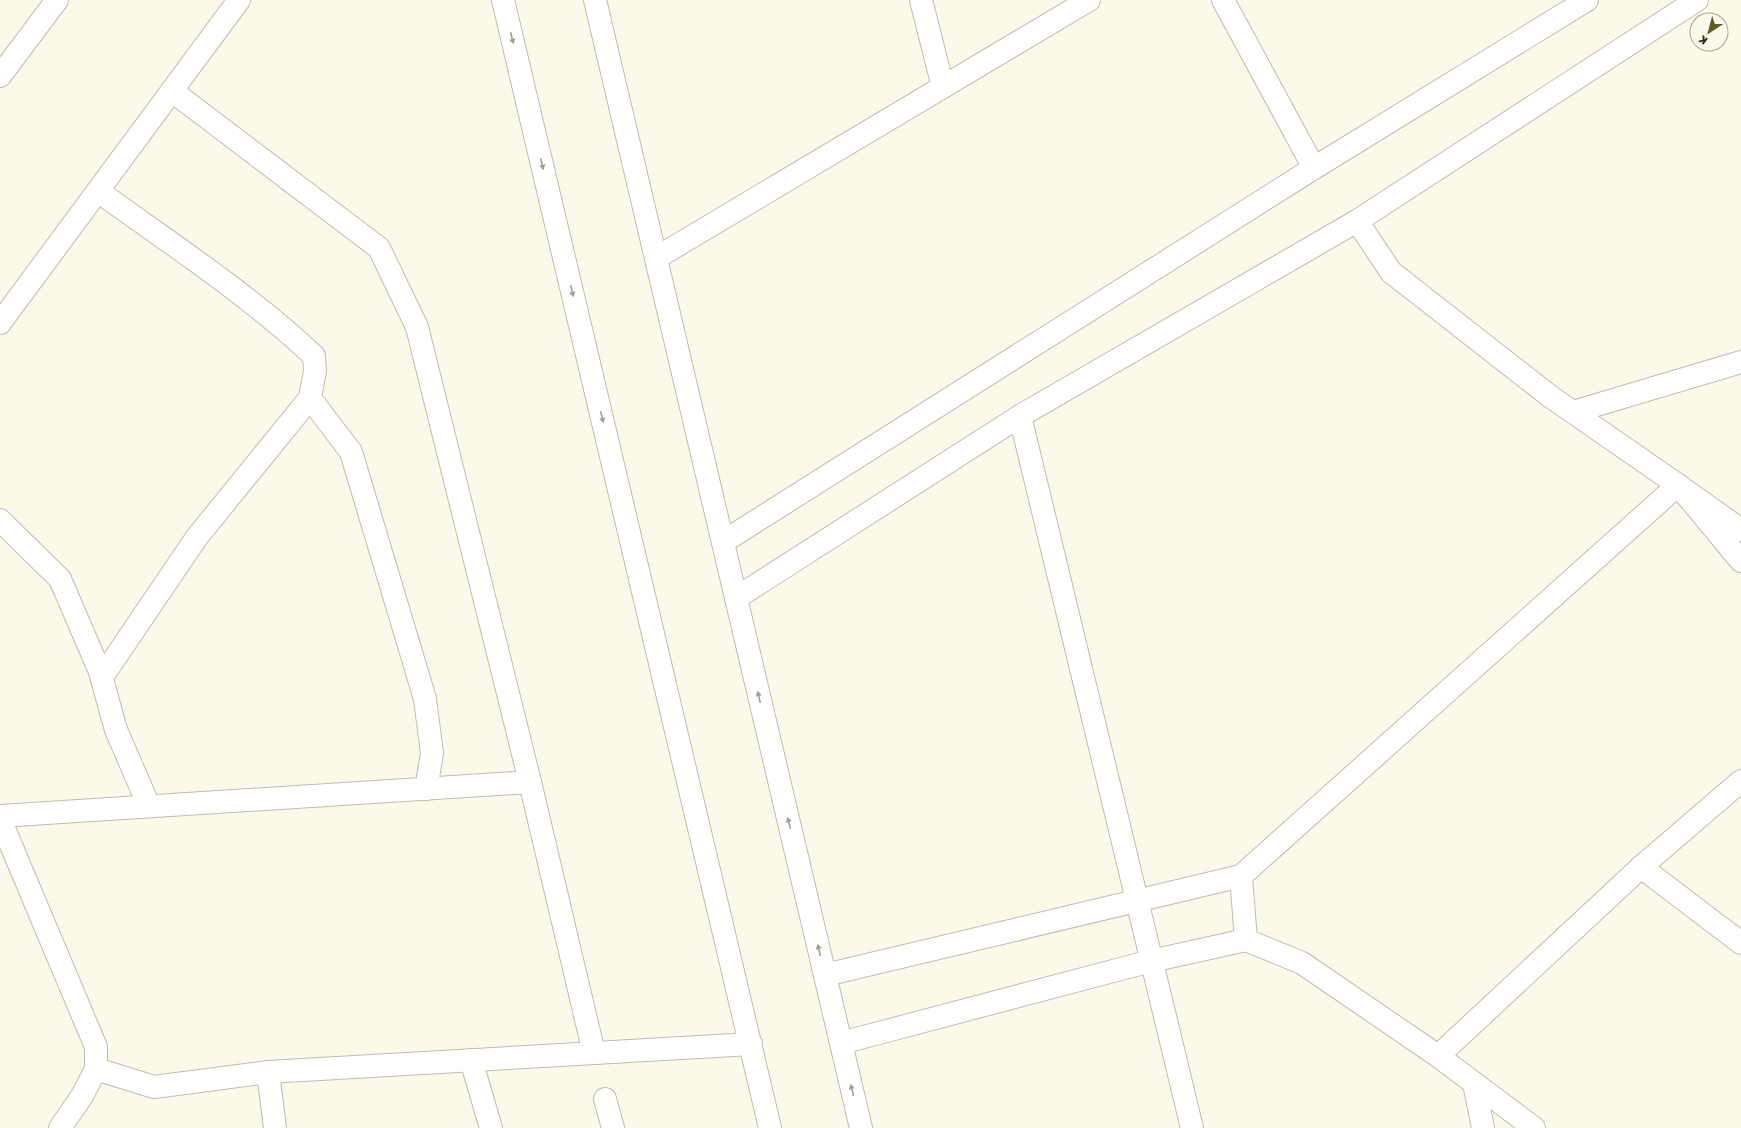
<svg xmlns="http://www.w3.org/2000/svg" width="1741" height="1128" font-family="Rubik,sans-serif">
  <style>
    .lines { fill: none; stroke-linecap: round; stroke-linejoin: round }
    .minor-casing { stroke: #bfbdad; stroke-width: 24 }
    .minor { stroke: #fff; stroke-width: 22 }
    .oneway { fill: #9f9f9c }
  </style>
  <rect width="100%" height="100%" fill="#fbf9e9"/>
  <g class="lines">
    <g class="minor-casing">
      <g id="minor">
        <path d="M503 0 770 1128"/>
        <path d="M595 0 861 1128"/>
        <path d="M921 0 943 87"/>
        <path d="M1223 0 1314 168"/>
        <path d="M0 76 57 0"/>
        <path d="M172 91 379 248 417 327 530 782 594 1053"/>
        <path d="M98 191C171 244 248 294 314 356L315 371 310 398 197 537 102 677"/>
        <path d="M1357 221 1391 272 1551 397 1678 485 1741 530"/>
        <path d="M656 258 1089 0"/>
        <path d="M0 323 239 0"/>
        <path d="M310 398 351 452 425 699 432 753 426 789"/>
        <path d="M1573 412 1741 362"/>
        <path d="M1020 416 1192 1128"/>
        <path d="M0 520 60 579 100 672 116 730 149 806"/>
        <path d="M723 542 1314 168 1587 0"/>
        <path d="M736 598 1020 416 1357 221 1697 0"/>
        <path d="M0 816 530 782"/>
        <path d="M0 819 96 1047V1069L82 1096 60 1128"/>
        <path d="M1641 867 1741 943"/>
        <path d="M1246 940 1241 876 1678 485 1741 561"/>
        <path d="M825 975 1241 876"/>
        <path d="M841 1043 1151 961 1246 940 1302 963 1438 1056 1534 1128"/>
        <path d="M1438 1056 1641 867 1741 781"/>
        <path d="M471 1060 491 1128"/>
        <path d="M96 1069 154 1087 268 1072 751 1044"/>
        <path d="M268 1072 275 1128"/>
        <path d="M1474 1083 1483 1128"/>
        <path d="M605 1099 613 1128"/>
      </g>
    </g>
    <use href="#minor" class="minor"/>
  </g>
  <defs><path id="oneway-solid" d="M-6-.8H1V-3.2L6.5 0L1 3.2V.8H-6Z"/></defs>
  <g class="oneway">
    <use href="#oneway-solid" transform="translate(512 38) rotate(77)"/>
    <use href="#oneway-solid" transform="translate(542 164) rotate(77)"/>
    <use href="#oneway-solid" transform="translate(572 291) rotate(77)"/>
    <use href="#oneway-solid" transform="translate(602 417) rotate(77)"/>
    <use href="#oneway-solid" transform="translate(759 697) rotate(-103)"/>
    <use href="#oneway-solid" transform="translate(789 823) rotate(-103)"/>
    <use href="#oneway-solid" transform="translate(819 950) rotate(-103)"/>
    <use href="#oneway-solid" transform="translate(852 1090) rotate(-103)"/>
  </g>
  <g transform="translate(1709 32) rotate(216)"><circle r="19" fill="#fbf9e9" stroke="#a7a69a"/>
  <path d="M0-3L7 15L0 10L-7 15Z" fill="#625b28"/>
  <text y="-6" font-size="11" font-weight="bold" text-anchor="middle" fill="#2a2a24">K</text>
  </g>
</svg>
